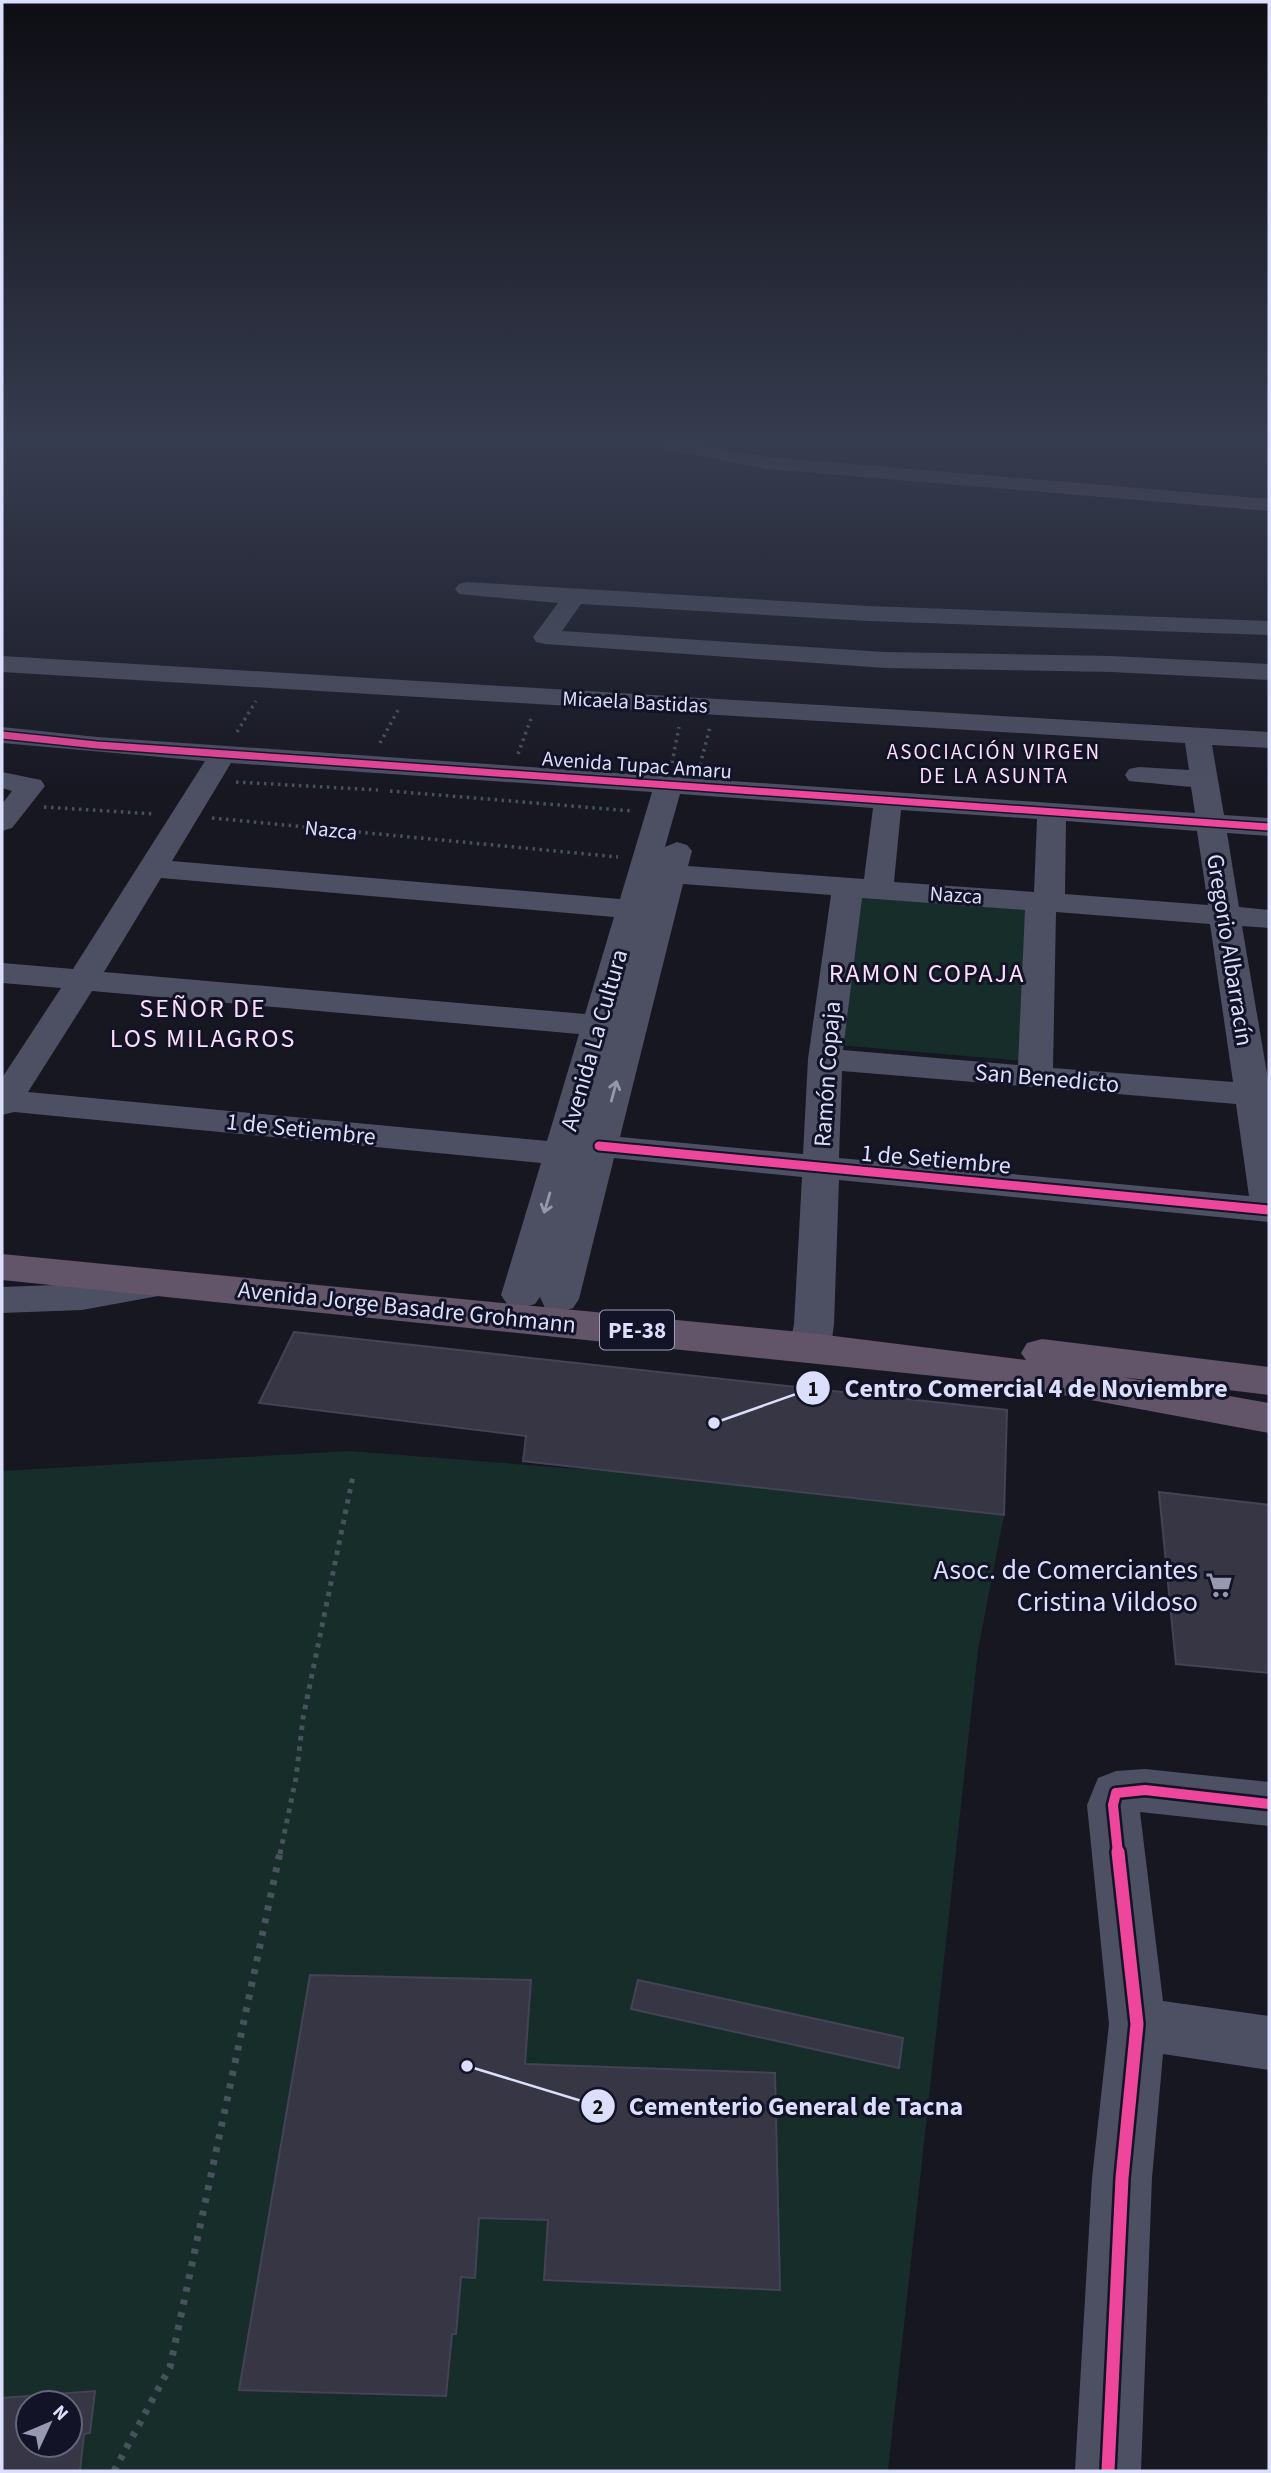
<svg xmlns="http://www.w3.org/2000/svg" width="1271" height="2473" font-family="'Source Sans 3',sans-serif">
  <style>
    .green { fill: #162d2a; fill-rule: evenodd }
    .building { fill: #363644; stroke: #434355; stroke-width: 2; fill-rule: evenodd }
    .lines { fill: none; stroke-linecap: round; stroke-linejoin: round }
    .path-far2 { stroke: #46535b; stroke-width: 3.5; stroke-dasharray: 2.5 4.5; stroke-linecap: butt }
    .path-far1 { stroke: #46535b; stroke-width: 5; stroke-dasharray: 4.5 6; stroke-linecap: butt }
    .path { stroke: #46535b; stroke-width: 7; stroke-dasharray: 5 8; stroke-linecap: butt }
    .minor { fill: #4d5062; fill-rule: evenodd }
    .highway { fill: #625469; fill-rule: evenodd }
    .cycleway-far3-casing { stroke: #121327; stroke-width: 10 }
    .cycleway-far2-casing { stroke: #121327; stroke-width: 13 }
    .cycleway-far1-casing { stroke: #121327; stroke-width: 15 }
    .cycleway-casing { stroke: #121327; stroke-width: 18 }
    .cycleway-far3 { stroke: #ed469a; stroke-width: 7 }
    .cycleway-far2 { stroke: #ed469a; stroke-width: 9 }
    .cycleway-far1 { stroke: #ed469a; stroke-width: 10 }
    .cycleway { stroke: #ed469a; stroke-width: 13 }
    .oneway { stroke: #9498af }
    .labels { text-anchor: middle; stroke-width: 6; stroke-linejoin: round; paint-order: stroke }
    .far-street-label { font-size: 21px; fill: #dcdffc; stroke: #121327 }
    .far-neighbourhood-label { font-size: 21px; letter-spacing: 2px; fill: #fcdef7; stroke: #121327 }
    .shield { fill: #121327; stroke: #9fa2bc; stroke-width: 2 }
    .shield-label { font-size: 23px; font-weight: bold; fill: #dcdffc }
    .street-label { font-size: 24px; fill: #dcdffc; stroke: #121327 }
    .neighbourhood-label { font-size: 26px; letter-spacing: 2px; fill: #fcdef7; stroke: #121327 }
    .near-poi-label { font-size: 28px; fill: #dcdffc; stroke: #121327; text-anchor: end }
    .leader { fill: none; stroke: #dcdffc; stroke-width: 2.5 }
    .callout-dot { fill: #dcdffc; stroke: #121327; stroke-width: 2.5 }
    .mark-label { font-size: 21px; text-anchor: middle; font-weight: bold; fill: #111 }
    .callout-label { font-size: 26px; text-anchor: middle; font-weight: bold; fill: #dcdffc; stroke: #121327; stroke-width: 6; stroke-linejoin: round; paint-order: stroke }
  </style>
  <rect width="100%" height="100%" fill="#171722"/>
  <g class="green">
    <path d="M859 897 1028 910 1024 1061 838 1045Z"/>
    <path d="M349 1451 644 1474 1004 1515 978 1650 888 2471H2V1471ZM28 2403H70V2445H28Z"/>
  </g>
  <g class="building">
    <path d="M294 1332 1007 1410 1004 1515 523 1461 526 1436 259 1403Z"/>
    <path d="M1159 1492 1269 1505V1673L1176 1664Z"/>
    <path d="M310 1975 531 1980 525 2064 775 2073 780 2290 544 2280 548 2220 479 2218 475 2278 461 2277 456 2334H452L446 2396 239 2390Z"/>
    <path d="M638 1980 903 2038 899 2068 631 2009Z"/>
    <path d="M95 2391 90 2433 84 2434 80 2471H2V2398ZM28 2403H70V2445H28Z"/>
  </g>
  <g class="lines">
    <g class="path-far2">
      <path d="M237 732 256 701"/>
      <path d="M380 743 398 710"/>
      <path d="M518 754 532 716"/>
      <path d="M672 763 679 727"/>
      <path d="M700 765 710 727"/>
      <path d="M236 782 378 790"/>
      <path d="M390 791 632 811"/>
      <path d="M44 807 155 814"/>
      <path d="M212 818 618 857"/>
    </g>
    <path class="path-far1" d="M280 1854 296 1778 303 1718 353 1476"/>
    <path class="path" d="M114 2471 170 2367 280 1852"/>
    <g class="minor">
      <path d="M467 582 868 606 1269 621V635L868 621 581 604 562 631 885 652 1112 656 1269 664V680L1112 672 885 668 545 644 536 642 533 637 558 603 459 594 455 589 459 584Z"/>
      <path d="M2 656 1269 732V748L1212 745 1224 815 1269 818V836L1227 833 1239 907 1269 910V928L1242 926 1269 1085V1222L839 1180 834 1324 831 1347 825 1357 810 1361 795 1357 789 1347 794 1324 802 1177 614 1158 579 1299 573 1308 559 1312 545 1308 540 1297 535 1304 521 1308 507 1304 501 1295 541 1163 14 1112 2 1115V1078L61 988 2 983V963L73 969 205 761 2 743V727L97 737 1195 813 1191 787 1129 781 1125 775 1129 769 1139 767 1189 770 1185 743 2 672ZM231 763 652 792 620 899 172 861ZM680 794 873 808 864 879 688 866 692 851 687 845 677 842 665 847ZM901 810 1037 819 1034 892 894 882ZM1066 821 1197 831 1208 905 1065 894ZM161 878 614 917 585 1014 104 972ZM683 884 831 895 808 1059 803 1154 620 1137ZM862 898 1025 910 1018 1065 843 1050ZM1056 912 1210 924 1233 1082 1053 1068ZM92 991 579 1034 547 1141 28 1092ZM842 1071 1236 1104 1249 1196 839 1158Z"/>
      <path d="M2 772 41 780 45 786 12 828 2 831V804L12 791 2 788Z"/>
      <path d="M166 1270 180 1274 186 1283 180 1292 82 1310 2 1313V1287L82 1284Z"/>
      <path d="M1145 1769 1269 1782V1826L1140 1812 1163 2001 1269 2016V2070L1163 2054 1152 2178 1141 2471H1075L1092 2178 1109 2024 1087 1805 1098 1778 1116 1771Z"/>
    </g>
    <g class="highway">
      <path d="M655 443H694L767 457 1269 499V511L767 469 665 449Z"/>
      <path d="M2 1254 810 1333 1026 1360 1021 1353 1027 1343 1042 1339 1269 1367V1395L1122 1377 1269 1403V1433L993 1382 2 1280Z"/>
    </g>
    <g class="cycleway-far3-casing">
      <path id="cycleway-far3" d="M2 735 97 745 1269 827"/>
    </g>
    <g class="cycleway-far2-casing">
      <path id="cycleway-far2" d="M599 1146 1269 1210"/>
    </g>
    <g class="cycleway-far1-casing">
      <path id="cycleway-far1" d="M1118 1854 1113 1805 1116 1793 1145 1790 1269 1804"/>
    </g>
    <g class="cycleway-casing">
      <path id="cycleway" d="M1108 2471 1122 2178 1137 2024 1118 1852"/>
    </g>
    <use href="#cycleway-far3" class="cycleway-far3"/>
    <use href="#cycleway-far2" class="cycleway-far2"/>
    <use href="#cycleway-far1" class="cycleway-far1"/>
    <use href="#cycleway" class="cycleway"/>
  </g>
  <defs><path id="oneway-shaft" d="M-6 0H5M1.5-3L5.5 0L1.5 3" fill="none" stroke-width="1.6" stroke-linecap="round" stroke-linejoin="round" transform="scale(1.75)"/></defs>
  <g class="oneway">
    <use href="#oneway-shaft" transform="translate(614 1091) rotate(-75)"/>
    <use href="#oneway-shaft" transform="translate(547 1203) rotate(106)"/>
  </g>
  <linearGradient id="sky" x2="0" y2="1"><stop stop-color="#0d0d13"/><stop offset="0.56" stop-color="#363c4f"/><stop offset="1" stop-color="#363c4f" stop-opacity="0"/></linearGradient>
  <rect width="1271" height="789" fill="url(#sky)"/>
  <defs>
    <g id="supermarket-bare" transform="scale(2.1)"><path d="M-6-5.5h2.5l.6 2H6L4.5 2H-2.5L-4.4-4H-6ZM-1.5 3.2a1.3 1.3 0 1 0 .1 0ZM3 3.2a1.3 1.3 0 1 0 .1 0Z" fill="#9799b0" stroke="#121327" stroke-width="2.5" paint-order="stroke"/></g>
  </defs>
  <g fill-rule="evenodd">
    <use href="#supermarket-bare" x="1219" y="1585"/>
  </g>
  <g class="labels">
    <g class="far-street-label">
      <text transform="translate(635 702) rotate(3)" y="7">Micaela Bastidas</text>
      <text transform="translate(637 765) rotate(4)" y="7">Avenida Tupac Amaru</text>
      <text transform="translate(331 830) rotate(6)" y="7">Nazca</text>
      <text transform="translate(956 895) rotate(4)" y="7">Nazca</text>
    </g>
    <g class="far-neighbourhood-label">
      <text x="994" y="759">ASOCIACIÓN VIRGEN<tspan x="994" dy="24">DE LA ASUNTA</tspan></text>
    </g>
    <rect class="shield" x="600" y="1310.5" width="74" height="39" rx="5"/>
    <g class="shield-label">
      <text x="637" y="1338">PE-38</text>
    </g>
    <g class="street-label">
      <text transform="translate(1230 950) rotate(81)" y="8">Gregorio Albarracín</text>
      <text transform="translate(594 1040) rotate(-74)" y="8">Avenida La Cultura</text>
      <text transform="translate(827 1074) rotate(-86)" y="8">Ramón Copaja</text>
      <text transform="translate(1047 1078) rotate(5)" y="8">San Benedicto</text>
      <text transform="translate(301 1129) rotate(6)" y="8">1 de Setiembre</text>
      <text transform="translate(936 1159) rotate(5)" y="8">1 de Setiembre</text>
      <text transform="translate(407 1307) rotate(6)" y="8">Avenida Jorge Basadre Grohmann</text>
    </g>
    <g class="neighbourhood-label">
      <text x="927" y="982">RAMON COPAJA</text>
      <text x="203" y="1017">SEÑOR DE<tspan x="203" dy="30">LOS MILAGROS</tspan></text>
    </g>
    <g class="near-poi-label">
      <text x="1198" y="1579">Asoc. de Comerciantes<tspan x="1198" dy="32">Cristina Vildoso</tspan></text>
    </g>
  </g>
  <path class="leader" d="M714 1423L813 1388M467 2066L598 2106"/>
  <g class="callout-dot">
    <circle cx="714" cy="1423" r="7"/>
    <circle cx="467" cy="2066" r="7"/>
    <circle cx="813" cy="1388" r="18"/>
    <circle cx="598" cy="2106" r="18"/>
  </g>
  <g class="mark-label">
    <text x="813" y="1396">1</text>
    <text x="598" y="2114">2</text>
  </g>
  <g class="callout-label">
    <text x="1036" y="1397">Centro Comercial 4 de Noviembre</text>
    <text x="796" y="2115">Cementerio General de Tacna</text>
  </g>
  <rect width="1271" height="2473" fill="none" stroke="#dcdffc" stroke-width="7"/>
  <g transform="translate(49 2424) rotate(46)"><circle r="33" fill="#121327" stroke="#63657c" stroke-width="2"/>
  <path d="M0-5L12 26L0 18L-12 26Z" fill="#9799b0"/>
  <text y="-10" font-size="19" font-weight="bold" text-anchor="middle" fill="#dcdffc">N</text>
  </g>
</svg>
